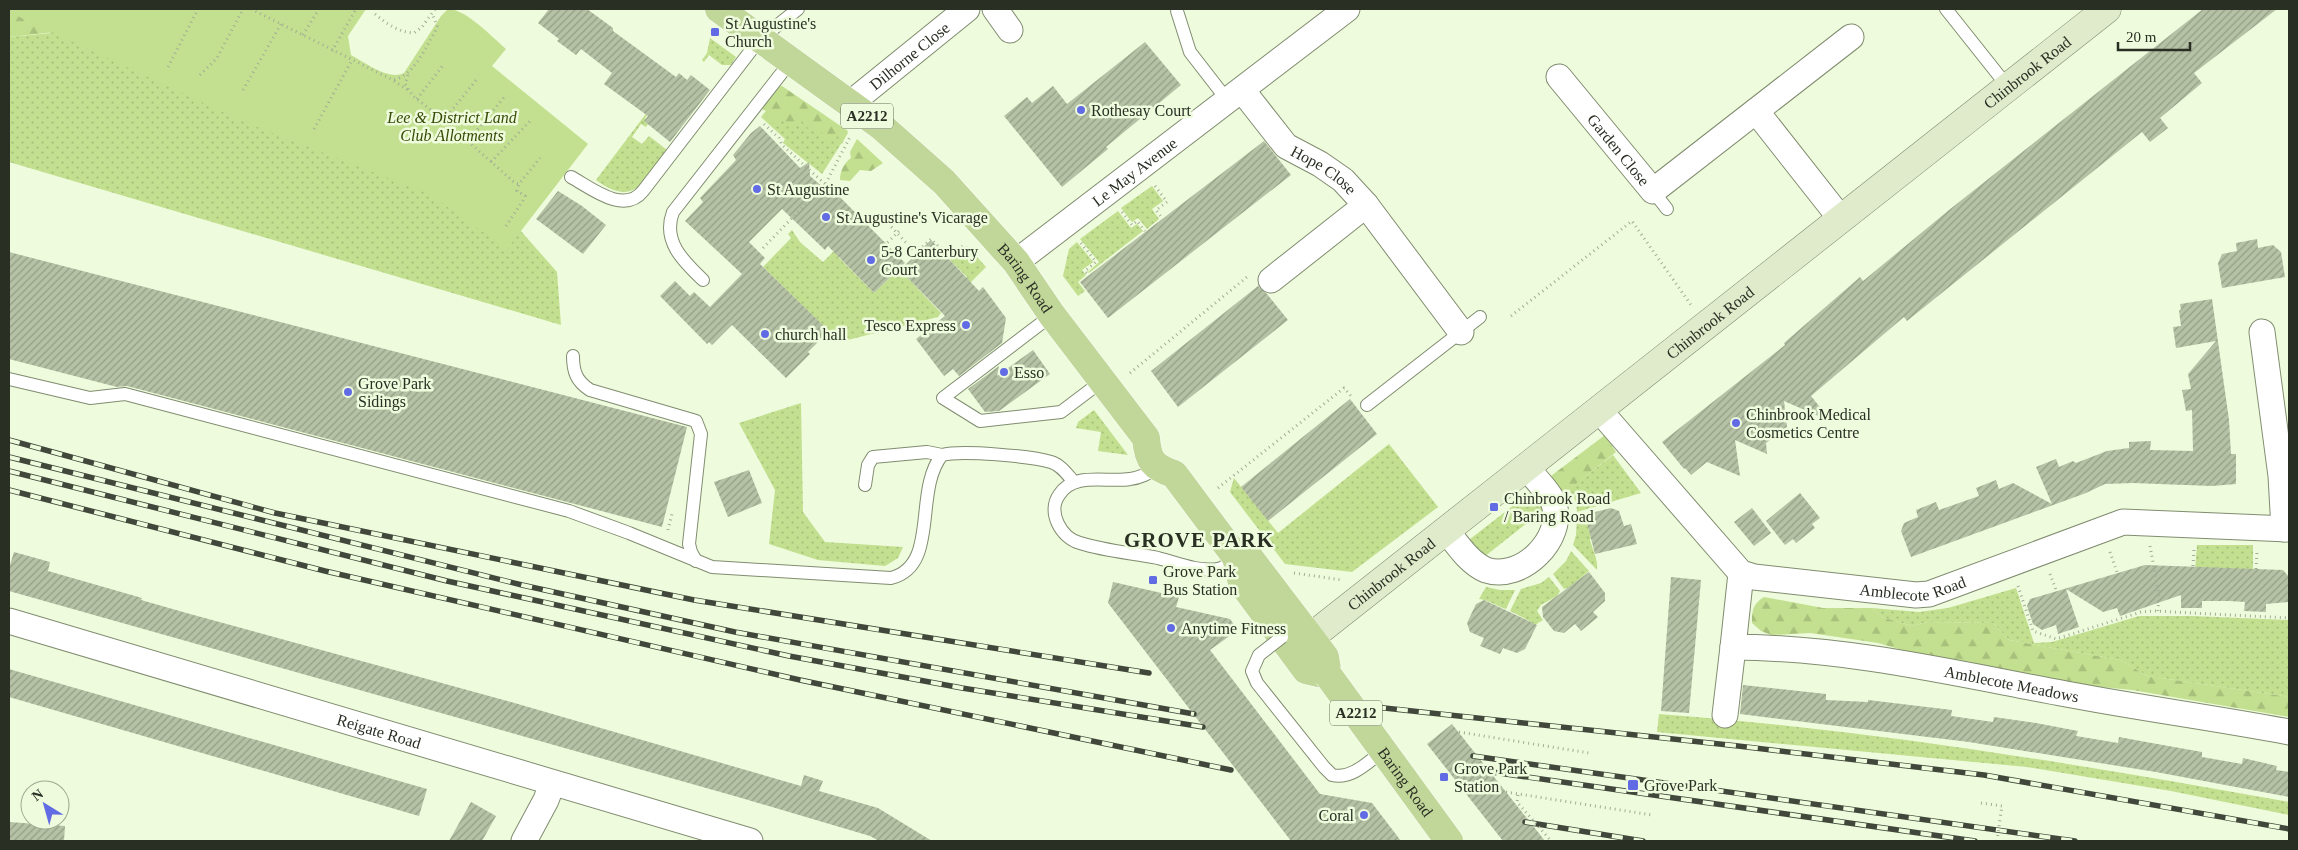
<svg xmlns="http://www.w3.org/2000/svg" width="2298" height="850" font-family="'Times New Roman',serif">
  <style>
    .grass { fill: url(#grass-dots) }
    .forest { fill: url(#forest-firs) }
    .garden { fill: #c2e08f }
    .building { fill: url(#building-hatch) }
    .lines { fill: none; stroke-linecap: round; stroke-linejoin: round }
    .service-casing { stroke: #818c70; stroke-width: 14 }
    .minor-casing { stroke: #818c70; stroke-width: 27 }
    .secondary-casing { stroke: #818c70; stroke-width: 29 }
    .primary-casing { stroke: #fff; stroke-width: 29 }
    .path { stroke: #a3ad95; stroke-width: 3; stroke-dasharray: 1 4; stroke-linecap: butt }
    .service { stroke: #fff; stroke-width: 12 }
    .minor { stroke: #fff; stroke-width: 25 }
    .secondary { stroke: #e0ebcc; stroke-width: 28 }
    .primary { stroke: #c1d699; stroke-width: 28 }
    .rail-casing { stroke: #41473a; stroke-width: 5.5 }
    .rail { stroke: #eefbdc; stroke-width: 4; stroke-dasharray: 11; stroke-linecap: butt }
    .service-bridge-casing { stroke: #818c70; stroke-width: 14; stroke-linecap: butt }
    .primary-bridge-casing { stroke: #fff; stroke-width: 29; stroke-linecap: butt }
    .path-bridge { stroke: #a3ad95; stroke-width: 3; stroke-dasharray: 1 4; stroke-linecap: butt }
    .service-bridge { stroke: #fff; stroke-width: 12 }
    .primary-bridge { stroke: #c1d699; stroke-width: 28 }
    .poi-dot { fill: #616ce4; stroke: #eefbdc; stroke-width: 2 }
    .labels { text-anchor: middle; stroke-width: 5; stroke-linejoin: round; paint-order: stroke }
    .shield { fill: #eefbdc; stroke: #656c5b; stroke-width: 1 }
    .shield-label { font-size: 15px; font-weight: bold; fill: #2a2f24 }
    .poi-label { font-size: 16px; fill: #2a2f24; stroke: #eefbdc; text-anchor: start }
    .street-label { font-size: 16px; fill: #2a2f24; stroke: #eefbdc }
    .park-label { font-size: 16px; font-style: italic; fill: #364a05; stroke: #eefbdc }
    .district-label { font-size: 21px; font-weight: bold; letter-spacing: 1px; fill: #2a2f24; stroke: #eefbdc }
  </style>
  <defs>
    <pattern id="grass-dots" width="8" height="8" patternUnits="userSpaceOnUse" patternTransform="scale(1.25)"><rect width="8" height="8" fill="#c2e08f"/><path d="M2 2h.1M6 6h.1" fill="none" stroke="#a7c07b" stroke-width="1.8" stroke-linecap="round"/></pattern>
    <pattern id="forest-firs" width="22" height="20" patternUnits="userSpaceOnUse" patternTransform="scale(1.25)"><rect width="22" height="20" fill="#c2e08f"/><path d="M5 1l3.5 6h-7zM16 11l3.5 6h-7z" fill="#a7c07b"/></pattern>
    <pattern id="building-hatch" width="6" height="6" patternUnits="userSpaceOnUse" patternTransform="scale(1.25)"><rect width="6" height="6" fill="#b6c2a5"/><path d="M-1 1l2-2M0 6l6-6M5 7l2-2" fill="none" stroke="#949e86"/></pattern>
  </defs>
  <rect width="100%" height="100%" fill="#eefbdc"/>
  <g class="grass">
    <path d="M9 9 383 87 507 249 520 230 557 272 561 325 9 162V37L51 33 9 13Z"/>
    <path d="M710 38 736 57 731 65H722L709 55 704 62 702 60 707 53Z"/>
    <path d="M784 88 848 133 822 174 783 143 785 139 761 117Z"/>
    <path d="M648 111 650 112 645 118 648 124 646 127 641 124 632 137 642 144 649 136 667 150C644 180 636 209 596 180Z"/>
    <path d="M1152 186 1163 201 1152 209 1159 219 1147 229 1138 218 1132 222 1121 208Z"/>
    <path d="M1118 211 1131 228 1137 224 1143 231 1089 273 1088 272 1099 262 1080 239Z"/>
    <path d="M792 230 800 242 823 262 837 248 838 257 874 293 898 270H900L941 313 938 317 840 342 763 267 791 238 788 234Z"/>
    <path d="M1077 242 1093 262 1082 270 1086 275 1078 282 1085 291 1078 296 1063 276 1069 249Z"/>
    <path d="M967 246 986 267 966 287 967 277 950 260Z"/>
    <path d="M801 403 803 512 825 542 903 547 898 558 885 566 818 560 769 544 775 490 739 423Z"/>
    <path d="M1094 410 1128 455 1098 451 1101 432 1076 428 1078 422Z"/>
    <path d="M1389 444 1438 507 1352 572 1285 564 1230 492 1234 478 1278 533Z"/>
    <path d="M1613 455 1641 493 1577 512 1576 502 1569 489Z"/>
    <path d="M1532 491 1546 508 1479 561 1465 543Z"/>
    <path d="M1585 515 1591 538 1590 540C1593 551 1598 559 1597 570L1573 545 1576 535 1577 517Z"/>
    <path d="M2197 545H2253V573L2195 570Z"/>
    <path d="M1571 551 1589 571 1570 587 1564 589 1553 574 1566 561Z"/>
    <path d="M1549 577 1560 591 1557 596 1541 605 1537 611 1543 620 1535 625C1531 621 1516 614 1510 611L1521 589 1541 583Z"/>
    <path d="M1486 587 1500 590H1515L1506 609C1496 606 1489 600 1479 599Z"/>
    <path d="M2016 588 2034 643 2052 642 2139 616H2192L2289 620V697L2148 676 2120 660 2009 640 1993 623 1927 622 1912 626 1882 617 1871 608 1919 612 1948 608Z"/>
    <path d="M1659 714C1870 730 2080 764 2289 802V815L2171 791 2027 767 1657 732Z"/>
  </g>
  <g class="forest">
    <path d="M9 12 55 32 9 37Z"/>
    <path d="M782 86 848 131 842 144 838 136 826 140 823 137 822 132 808 128 801 120 796 121 794 126 783 121 774 124 768 121 766 118 770 114 768 111 763 110 762 107 776 87Z"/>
    <path d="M857 139 883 163 871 171 860 170 850 181 840 180C840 171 844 163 851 158L850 152Z"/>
    <path d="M1605 435 1616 452 1557 499 1543 482Z"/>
    <path d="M1764 597 1823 608H1871L1882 617 1912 626 1927 622 1993 623 2009 640 2120 660 2148 676 2289 697V717L2132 690 2060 683 2011 674 1971 662 1916 654 1878 643 1810 633 1771 635 1761 631 1752 623C1752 610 1753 604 1764 597Z"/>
  </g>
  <path class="garden" d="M9 9H366L348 36 351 55C364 62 389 81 404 73L441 16 448 9C466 9 492 37 506 49L492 66 588 144 507 249 429 194 242 121 9 12Z"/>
  <g class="building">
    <path d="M549 9H587L613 28V31L676 77 679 73 687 80 691 75 710 90 670 142 644 121 648 116 604 84 612 73 581 49 576 55 557 41 559 39 538 23Z"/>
    <path d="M2203 9H2277L2194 73 2202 83 2160 118 2168 128 2150 142 2142 132 1907 321 1904 317 1811 396 1832 422 1784 401 1787 427 1766 443 1767 454 1735 440 1740 476 1707 462 1691 475 1685 468 1684 469 1662 442 1785 345 1784 343 1860 277 1863 281 1949 210Z"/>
    <path d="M1145 42 1181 85 1106 147 1108 149 1062 187 1004 116 1027 97 1032 103 1053 86 1067 104Z"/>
    <path d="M760 126 800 168 809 162 810 176 831 194 834 191 905 263 874 293 828 246 825 250 782 209 749 242 765 258 760 264 829 331 808 352 810 354 786 378 732 325 712 345 709 342 707 344 660 296 675 281 690 296 694 292 710 307 742 274 685 221 703 202 700 198 736 160 733 155 751 133Z"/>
    <path d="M1264 141 1291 175 1108 318 1080 282Z"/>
    <path d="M558 191 582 206 606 225 583 254 536 219Z"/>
    <path d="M2257 239 2258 248 2273 245 2281 252 2285 277 2222 288 2218 263 2222 254 2237 251 2236 243Z"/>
    <path d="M931 240 979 291 983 287 1006 318 1002 343 959 376 953 369 944 376 916 339 945 316 900 270Z"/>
    <path d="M9 252 687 427 662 527 127 386 117 387 9 359Z"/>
    <path d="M1258 286 1267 294 1288 320 1178 407 1151 371Z"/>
    <path d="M2212 299 2229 420 2231 454H2236V484L2212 486 2133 483 2105 484 2086 493 1911 557 1901 531 1904 523 1918 517 1916 510 1936 502 1939 510 1979 496 1976 488 1996 480 1999 489 2013 483 2052 504 2036 467 2056 459 2059 467 2073 461 2076 463 2107 451 2129 448V442L2151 441 2150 450 2193 451 2192 410 2186 411 2182 390 2191 389 2188 374 2216 341 2176 348 2173 327 2181 326 2179 311 2181 309 2180 304Z"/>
    <path d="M1033 350 1050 374 999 411 985 412 968 389 999 366 997 376Z"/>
    <path d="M1350 399 1377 434 1268 521 1241 487Z"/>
    <path d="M749 470 762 503 728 517 714 482Z"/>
    <path d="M1800 493 1820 518 1812 524 1815 528 1796 543 1793 539 1785 545 1766 521Z"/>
    <path d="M1611 508 1619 511 1624 526 1631 524 1637 544 1595 554 1586 519 1591 513Z"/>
    <path d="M1752 508 1771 533 1754 546 1734 522Z"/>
    <path d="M14 552 50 562 48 571 142 598 141 600 190 614 511 702 801 786 804 775 823 781 819 791 878 808 932 841H879L870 836 738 797 9 591V568Z"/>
    <path d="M2145 565 2283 570 2289 577V602L2266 604V612L2244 611 2245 602 2229 601H2202V608H2181V595L2120 616 2117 608 2103 612 2066 589 2079 627 2058 634 2056 625 2042 630 2033 624 2027 606 2030 599Z"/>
    <path d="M1589 572 1605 593V601L1593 612 1598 617 1581 631 1575 624 1564 633 1554 631 1543 617 1542 607Z"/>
    <path d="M1671 577 1701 580 1689 713 1661 711Z"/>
    <path d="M1113 582 1179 597 1176 607 1230 619 1238 630 1210 650 1320 794 1372 803 1401 841H1291L1108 603Z"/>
    <path d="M1484 600 1537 625 1525 649 1517 653 1503 648 1500 654 1480 646 1484 638 1470 632 1467 623 1476 604Z"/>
    <path d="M9 669 427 789 419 816 9 697Z"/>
    <path d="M1743 685 1826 694V700L1868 702V700L1952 710 1951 716 1993 722 1994 717 2036 723 2078 731 2076 736 2118 743 2119 737 2146 742 2202 752V757L2242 764 2243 758 2277 766 2276 770 2289 772V797L2156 772 1969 742 1740 714Z"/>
    <path d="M1452 724 1506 792 1545 841H1503L1427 744Z"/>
    <path d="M471 802 496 816 482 841H449Z"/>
    <path d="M9 822 65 826 64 841H9Z"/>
  </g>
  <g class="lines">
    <g class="service-casing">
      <g id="service">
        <path d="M1946 9 2008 87"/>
        <path d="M1177 11 1190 52 1228 101"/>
        <path d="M571 177C591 188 624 215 643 191L759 40 798 9"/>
        <path d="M1653 191 1667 209"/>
        <path d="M703 280C683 261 662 241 673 212L791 61"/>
        <path d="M1052 315 943 398 980 421 1061 412 1102 381"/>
        <path d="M573 356C573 371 576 381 590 390L696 421 701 434 689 544 691 552 696 561"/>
        <path d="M9 379 90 398 125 394 569 511 629 533 712 567 891 578C940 566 913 491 942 455 961 450 1031 456 1051 462 1061 465 1067 474 1074 482"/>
        <path d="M1367 405 1480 317"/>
        <path d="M1158 468C1149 473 1140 478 1130 479 1107 483 1074 471 1059 495 1047 512 1061 538 1080 543 1105 551 1133 553 1158 558 1177 563 1198 572 1218 569 1224 568 1231 561 1236 557"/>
        <path d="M865 485 868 465 873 457 927 452 942 455"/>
      </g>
    </g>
    <g class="minor-casing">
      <g id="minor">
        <path d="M995 9 1010 30"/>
        <path id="s1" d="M1559 77 1653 191 1851 37"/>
        <path id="s2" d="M1242 90 1286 146 1320 164 1343 180 1366 205 1461 332"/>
        <path id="s3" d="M851 103 967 9"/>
        <path d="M1756 111 1841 219"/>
        <path id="s4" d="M1016 262 1347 9"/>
        <path d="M1271 280 1366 205"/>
        <path d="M2262 332 2281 476 2284 529"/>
        <path id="s5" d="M1599 410 1741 573 1754 577 1916 595 1929 594 2123 522 2289 529"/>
        <path d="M1446 530C1457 544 1469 563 1486 570 1521 582 1565 539 1554 504 1551 494 1533 476 1526 467"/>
        <path id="s6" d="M1741 573 1733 647C1849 648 1953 673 2066 694 2140 708 2215 718 2289 732"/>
        <path id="s7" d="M9 621 750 841"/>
        <path d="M1725 715 1733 647"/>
        <path d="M524 841 546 800 552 784"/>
      </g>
    </g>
    <g class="secondary-casing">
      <g id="secondary">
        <path id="s8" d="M1311 637 2107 9"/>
      </g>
    </g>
    <g class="primary-casing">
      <g id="primary">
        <path id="s9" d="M719 9 882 127 944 182 1016 262 1052 315 1146 438C1148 461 1153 467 1174 474L1236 557 1242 583 1306 670 1328 675 1325 657 1249 557H1236"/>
      </g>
    </g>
    <g class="path">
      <path d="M251 9 393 80C414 76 425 48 435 32L437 26 432 13"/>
      <path d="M375 14C387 24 398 32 414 33L422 27 435 9"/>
      <path d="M303 35 319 9"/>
      <path d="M332 51 356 9"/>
      <path d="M168 67 198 9"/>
      <path d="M200 75 217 58 243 9"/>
      <path d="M408 75 405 84 413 96 444 120 515 183 519 184 540 158"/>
      <path d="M394 81 408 90"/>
      <path d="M243 90 281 24"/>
      <path d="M417 99 444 64"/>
      <path d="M444 120 477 79"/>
      <path d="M764 124 779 138 782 145 825 184"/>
      <path d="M314 129 352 60"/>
      <path d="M468 141 506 95"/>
      <path d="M491 162 531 120"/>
      <path d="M1155 186 1167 202 1156 210 1162 218"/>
      <path d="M1122 212 1132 225 1137 221 1145 231"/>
      <path d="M881 216 916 253 931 239 950 258"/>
      <path d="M506 226 524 199 525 196 517 191 519 184"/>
      <path d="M1081 243 1096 262 1085 271 1089 276"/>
      <path d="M884 246 901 229"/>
      <path d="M763 248 826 183 851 135"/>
      <path d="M947 260 965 244"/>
      <path d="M1511 316 1632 221 1691 305"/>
      <path d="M1130 373 1247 277"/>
      <path d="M1218 488 1344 388 1351 396"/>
      <path d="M668 530 672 514"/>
      <path d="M2150 546 2159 595 2158 611"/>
      <path d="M2110 552 2117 572"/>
      <path d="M2193 566 2194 549"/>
      <path d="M2256 569 2257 552"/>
      <path d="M1294 573 1342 580"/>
      <path d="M2050 574 2056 590"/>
      <path d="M2018 586 2033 631 2056 639 2141 612 2154 611 2289 618"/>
      <path d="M1459 732 1589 753"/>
      <path d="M1506 792 1652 815"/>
      <path d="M1981 803 2002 806 2000 819"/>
    </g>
    <use href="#service" class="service"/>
    <use href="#minor" class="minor"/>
    <use href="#secondary" class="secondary"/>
    <use href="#primary" class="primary"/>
    <g class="rail-casing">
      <g id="rail">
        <path d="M9 440 275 513 694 600 1149 673"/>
        <path d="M9 457 522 585 735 632 1194 714"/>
        <path d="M9 471 447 581 789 656 962 688 1203 727"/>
        <path d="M9 490 325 571 800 680 1231 770"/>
        <path d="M1375 707 1738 746 1984 775 2289 829"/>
        <path d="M1473 756 2075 841"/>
        <path d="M1485 771 1975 841"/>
        <path d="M1525 822 1643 841"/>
      </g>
    </g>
    <use href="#rail" class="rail"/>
    <g class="service-bridge-casing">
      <path id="service-bridge" d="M1282 637 1259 655 1252 671 1257 683 1324 767 1332 775C1352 780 1369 761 1384 750"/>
    </g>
    <g class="primary-bridge-casing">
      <g id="primary-bridge">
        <path id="s10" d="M1328 675 1449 841"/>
      </g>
    </g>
    <g class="path-bridge">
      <path d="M1518 795 1517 802 1551 841"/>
      <path d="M1997 841 2000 819"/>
    </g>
    <use href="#service-bridge" class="service-bridge"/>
    <use href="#primary-bridge" class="primary-bridge"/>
  </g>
  <g class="poi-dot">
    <rect x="710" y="27" width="10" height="10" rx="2.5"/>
    <circle cx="1081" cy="110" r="5"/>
    <circle cx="757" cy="189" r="5"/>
    <circle cx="826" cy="217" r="5"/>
    <circle cx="871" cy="260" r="5"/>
    <circle cx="966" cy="325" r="5"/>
    <circle cx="765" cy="334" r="5"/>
    <circle cx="1004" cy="372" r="5"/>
    <circle cx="348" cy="392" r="5"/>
    <circle cx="1736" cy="423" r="5"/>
    <rect x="1489" y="502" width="10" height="10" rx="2.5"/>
    <rect x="1148" y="575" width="10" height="10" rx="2.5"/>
    <circle cx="1171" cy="628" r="5"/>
    <rect x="1439" y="772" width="10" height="10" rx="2.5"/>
    <rect x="1627" y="779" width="12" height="12" rx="2.5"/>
    <circle cx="1364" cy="815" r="5"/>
  </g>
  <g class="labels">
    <g class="shield">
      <rect x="841" y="103.5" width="52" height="25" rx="4"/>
      <rect x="1330" y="700.5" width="52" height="25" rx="4"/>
    </g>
    <g class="shield-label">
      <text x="867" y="121">A2212</text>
      <text x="1356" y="718">A2212</text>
    </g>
    <g class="poi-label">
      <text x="725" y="29">St Augustine's<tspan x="725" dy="18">Church</tspan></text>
      <text x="1091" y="116">Rothesay Court</text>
      <text x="767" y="195">St Augustine</text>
      <text x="836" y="223">St Augustine's Vicarage</text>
      <text x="881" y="257">5-8 Canterbury<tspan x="881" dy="18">Court</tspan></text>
      <text x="956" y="331" text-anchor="end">Tesco Express</text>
      <text x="775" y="340">church hall</text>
      <text x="1014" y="378">Esso</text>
      <text x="358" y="389">Grove Park<tspan x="358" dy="18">Sidings</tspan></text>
      <text x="1746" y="420">Chinbrook Medical<tspan x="1746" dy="18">Cosmetics Centre</tspan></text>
      <text x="1504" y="504">Chinbrook Road<tspan x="1504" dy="18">/ Baring Road</tspan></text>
      <text x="1163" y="577">Grove Park<tspan x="1163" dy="18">Bus Station</tspan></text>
      <text x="1181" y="634">Anytime Fitness</text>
      <text x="1454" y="774">Grove Park<tspan x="1454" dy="18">Station</tspan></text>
      <text x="1644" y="791">Grove Park</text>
      <text x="1354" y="821" text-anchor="end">Coral</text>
    </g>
    <g class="street-label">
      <text dy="6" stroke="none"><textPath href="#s3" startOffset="75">Dilhorne Close</textPath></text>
      <text dy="6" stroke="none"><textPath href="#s8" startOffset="912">Chinbrook Road</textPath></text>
      <text dy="6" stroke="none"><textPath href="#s1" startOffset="94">Garden Close</textPath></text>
      <text dy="6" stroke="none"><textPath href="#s2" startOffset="116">Hope Close</textPath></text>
      <text dy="6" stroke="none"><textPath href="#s4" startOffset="149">Le May Avenue</textPath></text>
      <text dy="6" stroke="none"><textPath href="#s9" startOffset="410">Baring Road</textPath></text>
      <text dy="6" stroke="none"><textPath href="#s8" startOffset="508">Chinbrook Road</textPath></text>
      <text dy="6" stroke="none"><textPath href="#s8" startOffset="102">Chinbrook Road</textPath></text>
      <text dy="6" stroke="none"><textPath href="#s5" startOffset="390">Amblecote Road</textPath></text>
      <text dy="6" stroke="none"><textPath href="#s6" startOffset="356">Amblecote Meadows</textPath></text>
      <text dy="6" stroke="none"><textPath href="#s7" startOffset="386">Reigate Road</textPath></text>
      <text dy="6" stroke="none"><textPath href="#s10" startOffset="132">Baring Road</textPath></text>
    </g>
    <g class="park-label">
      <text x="452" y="123">Lee &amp; District Land<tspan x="452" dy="18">Club Allotments</tspan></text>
    </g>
    <g class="district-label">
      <text x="1199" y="547">GROVE PARK</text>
    </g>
  </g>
  <rect width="2298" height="850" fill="none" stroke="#2a2f24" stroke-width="20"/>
  <g transform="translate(45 805) rotate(323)"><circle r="24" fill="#eefbdc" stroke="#a0a992"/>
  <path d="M0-4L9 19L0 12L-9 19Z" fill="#616ce4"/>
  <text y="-8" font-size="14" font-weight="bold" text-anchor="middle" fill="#2a2f24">N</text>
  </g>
  <path d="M2118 42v8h72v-8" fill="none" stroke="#2a2f24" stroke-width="2.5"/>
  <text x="2126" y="42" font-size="15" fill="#2a2f24" stroke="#eefbdc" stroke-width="4" paint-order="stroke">20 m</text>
</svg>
